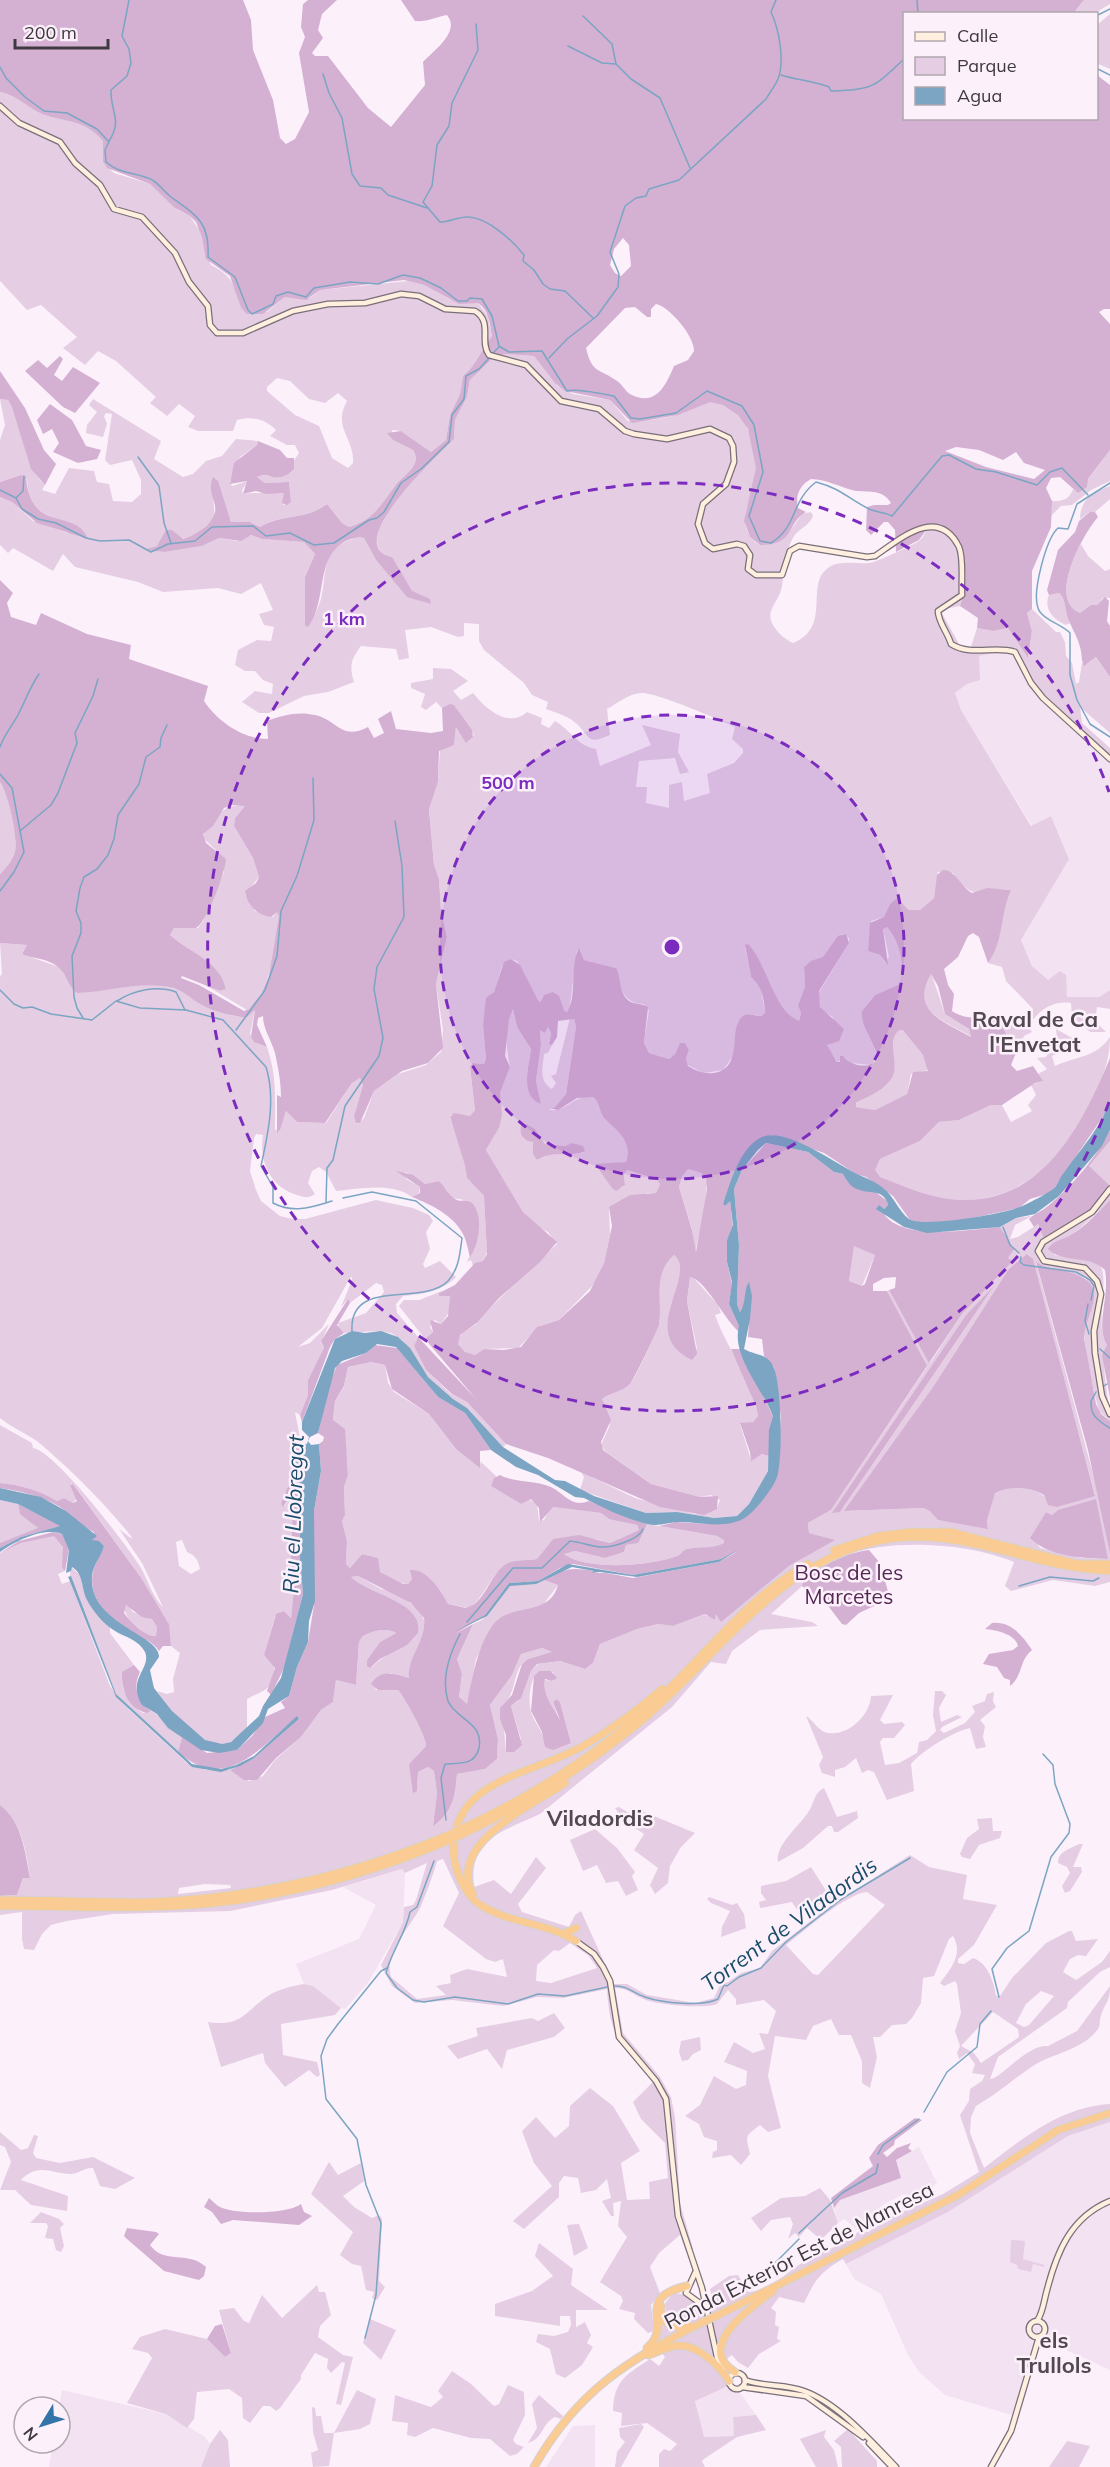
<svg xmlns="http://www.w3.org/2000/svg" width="1110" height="2467" font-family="Mulish,sans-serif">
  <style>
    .built { fill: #f3e2f2 }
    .green { fill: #e5cde4; fill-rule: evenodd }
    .forest { fill: #d4b0d3; fill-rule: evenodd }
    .water { fill: #7ba5c2 }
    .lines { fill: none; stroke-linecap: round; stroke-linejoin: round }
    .stream { stroke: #7ba5c2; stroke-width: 1.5 }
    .secondary-casing { stroke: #796f78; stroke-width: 7 }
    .highway-casing { stroke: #d5d3d5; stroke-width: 9 }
    .secondary { stroke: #feefdf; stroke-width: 4.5 }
    .highway { stroke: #facb93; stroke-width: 7 }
    .highway-bridge-casing { stroke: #d5d3d5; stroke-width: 9; stroke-linecap: butt }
    .highway-bridge { stroke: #facb93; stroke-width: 7 }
    .ring { fill: none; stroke: #7b2cbf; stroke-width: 3; stroke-dasharray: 10 8 }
    .labels { text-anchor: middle; stroke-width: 5; stroke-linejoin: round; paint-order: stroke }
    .park-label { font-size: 21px; fill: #542754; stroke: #fcf1fb }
    .street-label { font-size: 21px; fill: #3e393e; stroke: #fcf1fb }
    .neighbourhood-label { font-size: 22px; font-weight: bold; fill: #524952; stroke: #fcf1fb }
    .water-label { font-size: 22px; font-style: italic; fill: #1a4d6b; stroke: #fcf1fb }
    .centre { fill: #7b2cbf; stroke: #fcf1fb; stroke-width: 3 }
    .ring-label { font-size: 18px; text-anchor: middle; font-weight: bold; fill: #7b2cbf; stroke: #fcf1fb; stroke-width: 5; stroke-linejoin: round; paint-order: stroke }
  </style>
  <rect width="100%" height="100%" fill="#fcf1fb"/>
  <g class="built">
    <path d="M998 652 1016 655 1032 689 1110 763V990L1099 997H1067L1065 981 1058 975 1048 980 1039 974 1032 966 1021 940 1069 858 1051 816 1032 826 961 710 955 693 967 684 980 679 978 656Z"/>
    <path d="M403 1869 405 1873 403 1922 368 1983 345 2009 341 2008 313 1986 304 1984 296 1964 359 1939 376 1905 343 1887Z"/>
    <path d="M1110 2122V2370L1044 2340 1039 2344 1018 2417 945 2395 919 2372 908 2355 881 2294 854 2279 846 2264 948 2212 1068 2136Z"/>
    <path d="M919 2147 937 2183 920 2198 906 2197 904 2194 888 2202 875 2210 859 2231 844 2219 838 2223 834 2208 840 2200 901 2178 896 2160Z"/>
    <path d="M728 2386 741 2394 756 2415 733 2417 735 2436 703 2437 695 2400Z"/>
    <path d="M62 2390 166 2414 204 2436 210 2444 201 2467H49L53 2443H60L59 2407Z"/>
    <path d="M595 2425V2467H546L573 2426Z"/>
  </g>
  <g class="green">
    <path d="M1084 0H1110V4L1095 13 1074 14Z"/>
    <path d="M1110 14V69L1096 63 1097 25Z"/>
    <path d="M0 92C17 95 26 107 42 114 65 123 84 118 103 141L105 165 114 173 150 184 178 210 190 216 199 230 211 265C234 277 234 285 241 308L267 312 285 297 310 298 320 290 408 281 424 285 451 300 478 303 488 316 492 336C481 350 477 364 463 376L460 394 450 415 446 440 431 452 401 431 392 430 393 440 413 450C423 466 403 475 395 486 381 504 374 520 349 527L342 523 327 504C304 521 283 513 260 527L250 522H231L216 478 212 488 215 518 194 536 181 539 172 530 157 546 144 550 165 552 202 546 219 538 237 541 252 535 262 539 304 542 315 554 305 577V625H309C314 617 318 608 321 599 327 575 321 549 350 540 356 538 358 536 364 538L376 560 407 596 431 604C426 595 419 597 411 591 402 583 396 568 392 557 340 545 439 453 454 439L455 420 467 397 470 380 492 359 504 354 534 356 558 386 573 394 610 400 628 421C644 420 664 420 678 414 689 410 701 401 713 402 746 404 760 451 756 479 754 494 744 508 745 523 746 532 752 541 760 545 782 546 791 530 802 514L811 512 813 516C810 525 800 528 794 536 784 554 785 566 782 586 780 602 762 611 775 628 780 635 785 639 793 643 833 627 804 585 828 568 838 560 856 564 869 563 877 562 914 545 920 540 924 537 926 529 930 525L934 524C966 538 969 577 960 606L944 609 942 613 959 644 971 647 977 628 993 631 1008 628 1028 658 1032 631 1027 613 1032 609 1056 632H1060L1065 642 1066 656 1072 663 1076 684 1079 682 1082 663 1087 664 1096 657 1110 677V733L1080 707 1082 723 1110 748V763L1032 689 1015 654 998 652 979 656 980 680 967 684 955 693 961 710 1031 826 1051 816 1069 859 1021 940 1032 966 1048 980 1060 971 1066 975 1067 997H1099L1110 990V1009L1097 1007 1095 1021 1106 1032H1090L1072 1016 1071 1003C1053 1000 1036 1011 1029 1027L1032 1032 1024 1036 1016 1053 999 1020 1002 1018 1024 1027 1033 1009 1006 981 1002 967 988 963C1003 942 1000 914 1010 890 979 884 977 907 953 873L938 872 934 898 920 910H909L897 898 890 904 884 917 871 921 868 951 880 955 885 962 889 957 883 928 887 927C900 942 905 965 900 984L875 995 862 1011C859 1025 875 1042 878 1060L872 1065 851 1063 845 1058 838 1062 827 1047 833 1017 821 1010 818 994 849 943V938L843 934C833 939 831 952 823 958 816 962 810 961 804 967L805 986 798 1004 801 1013 799 1021C776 1014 766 962 748 945L745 948 751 977 758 982 761 989 765 1013 761 1016 749 1014 738 1022 733 1056 723 1070 703 1073 688 1065 686 1058 689 1050 685 1043 679 1045 675 1054 669 1059 649 1053 644 1043 649 1010 644 1004C623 1004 619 986 616 968L584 960 580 950H577L569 1012 564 1010 556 994 543 996 540 1002 538 1000 517 961 511 959 502 966 495 990 487 1000 483 1025 486 1060 484 1064 472 1063 470 1067 475 1110 470 1116 451 1115 450 1118 466 1165 467 1178 484 1196 487 1252 483 1261 473 1266 471 1260 467 1262C477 1241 486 1223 470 1201L453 1198 439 1181 425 1184 405 1172 406 1179 420 1187 419 1193 412 1197C391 1182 360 1189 336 1191L326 1172 319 1167 312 1171 308 1183 315 1194C308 1199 304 1197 297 1195 270 1187 259 1162 263 1135L256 1134 254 1138 250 1171 256 1190 261 1201 280 1216 292 1219H305L376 1200 413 1208 429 1215 433 1221 426 1232 430 1249 423 1264 425 1268 440 1261 456 1277C441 1292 423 1294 403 1296L396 1304 397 1313 418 1337 414 1346 426 1370 451 1394 467 1402 506 1444 503 1447 467 1408 453 1399 428 1377 402 1340 391 1333 377 1331 344 1333 339 1328 338 1323 366 1313 384 1292 382 1285 376 1283 350 1303 347 1300 341 1307 352 1280V1277L350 1278 322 1328 298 1347 310 1343 329 1324 321 1342 324 1349 308 1380V1395L300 1415 295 1412 300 1438 293 1441V1474L281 1503 285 1506 289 1498H293L291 1556 294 1589 291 1618 284 1611 275 1616 264 1655 274 1666C274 1690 266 1689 247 1699V1728C240 1735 233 1743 223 1744 196 1746 171 1711 157 1691L167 1694 174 1692 173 1679 180 1653 171 1646 168 1622 142 1579 74 1485 71 1483 77 1499 73 1503 64 1498 57 1501C39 1490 21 1485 0 1483V1425L32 1443 33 1448C55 1451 127 1545 141 1568 148 1580 153 1598 163 1607L142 1563 119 1529 132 1539 131 1536C105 1504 75 1474 43 1446 31 1435 13 1429 0 1418V977L2 973 0 943 27 945 22 954 59 967 77 993C110 992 141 979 174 988 185 991 192 1000 202 1005 215 1013 231 1015 246 1018L255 1010 250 1034 257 1043 267 1047C277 1076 275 1099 275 1129L279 1132 286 1111 297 1122 326 1123 352 1083 360 1078 363 1085 354 1116 358 1124 364 1118 374 1091 398 1074 426 1065 441 1052 443 1030 436 984 447 937 441 911 439 879 434 865 429 808 438 782 440 749 454 745 456 727 468 742 474 735 454 705 442 708 436 702 426 710 421 707 425 694 411 688V683L433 679V668L451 669 468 681 453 691 461 700 473 693C485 708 508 729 527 712L542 718 541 724 549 728 555 721C571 730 577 746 596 749L600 766 651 745 642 725 680 734 678 752 689 772 680 774 675 758 639 761 636 787H647L646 803 669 808V785L682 782 684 801 710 793 707 774 734 763 743 753V749L732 739 735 727C720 720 656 692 641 693 628 694 618 703 607 709L610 735C588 744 592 740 578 725 569 716 557 713 546 709L548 702 532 695 524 683 484 650 479 641V624L464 623V636L458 637 431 627 405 630 409 658 399 660 396 649 361 646C351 659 349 666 354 682L328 692 304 696 269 713H259L242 702 255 691 272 694 273 684 263 680 255 671H245L235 665 238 650 257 640 271 641 274 627 264 625 259 614 273 610 261 583 241 594 218 588 163 592 138 582 75 567 63 554 53 571 13 548 8 553 0 545V497L12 502 33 521 67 533 77 527C49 516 29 514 27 479L21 475 0 482V440L5 425 0 399 8 400C26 426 20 463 45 485L42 490 55 494 69 468 94 471 97 482 109 484 113 501 132 502 141 494V480L132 460 110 465 105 460 112 414 106 413 104 416 107 424 103 437 86 433 87 425 97 412 89 405 93 399 161 441 154 459 183 477 193 474 206 461 222 456 236 439 258 441 257 445 240 457 230 482 232 486 248 481 242 490 243 494C257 492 270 494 284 493L283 505 291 502 289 482 265 483 257 477C264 473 274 479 283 477L299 453 295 445H287L270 436 276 430C265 419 252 416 237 420L233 431H198L188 427 195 416 179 404 167 416 150 403 156 397 116 361 98 351 85 365 63 348 77 337 41 305 27 310 0 281ZM277 378 290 381 309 399 325 403 338 393 347 401C332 428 355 439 353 463L348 468 332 458 319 426 295 415 267 391V387ZM182 1540 187 1552C196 1556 198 1560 200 1569L191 1574 179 1566 176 1542Z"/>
    <path d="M1110 450V481L1091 490 1072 505 1061 506 1051 516 1052 501C1063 501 1069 500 1073 489L1078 493Z"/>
    <path d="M1110 486V499L1095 512H1090L1080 519C1080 500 1093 492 1110 486Z"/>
    <path d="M1081 544 1088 556 1105 571 1110 569V598H1103L1097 605H1091L1080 613C1055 603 1071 560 1081 544Z"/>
    <path d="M1059 593 1063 596 1070 623 1066 625C1054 620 1043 609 1049 595Z"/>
    <path d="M0 782C8 793 18 836 15 850 13 860 7 867 0 874Z"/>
    <path d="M246 805 235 818 234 826 253 858 259 877 245 894 255 911 273 917 277 911 279 916C277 944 271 992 247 1010L202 983 220 991 226 989C219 961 190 952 170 935L174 928H198L203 921 224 872 217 851 203 838 204 832C221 816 218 805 246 805Z"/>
    <path d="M931 973 945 1014 969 1029 972 1037C945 1021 908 1011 931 973Z"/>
    <path d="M513 1009 517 1027 531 1049C529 1065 519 1096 541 1104L536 1081 541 1045 540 1029 545 1033 548 1027 551 1033 549 1042 552 1045 548 1053 544 1054C543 1067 538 1081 552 1089L556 1083 551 1076 556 1074 570 1018 574 1019 576 1027 566 1094 554 1108H550V1110C567 1112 576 1093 593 1097 600 1102 599 1112 604 1118 616 1130 633 1141 626 1162L597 1166 621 1188 625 1185 624 1174 627 1170 656 1179 660 1184 656 1193H647L609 1209 610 1235 604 1263 595 1283 559 1320 540 1326 518 1348 484 1349 475 1355C466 1354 462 1350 457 1342 461 1329 472 1330 480 1320 503 1293 531 1269 557 1244L548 1232 536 1226 523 1212 486 1150 499 1128 500 1093 510 1067C507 1051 503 1025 513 1009ZM521 1125 535 1129 545 1144 565 1146 573 1143 584 1152C574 1158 557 1149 537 1160L534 1155V1143L523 1138Z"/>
    <path d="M1056 1029 1074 1039 1064 1051 1052 1056 1055 1066C1076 1056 1096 1058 1110 1037 1110 1065 1099 1085 1087 1110 1042 1199 967 1224 878 1176L874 1170 880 1159 920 1141 939 1122 959 1120 991 1105H1002L1011 1122 1032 1111 1028 1105 1036 1095 1031 1085 1042 1081 1038 1074 1047 1069 1037 1058 1046 1057 1050 1050 1058 1046Z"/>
    <path d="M904 1030 926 1059 929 1070 911 1074 907 1094 875 1110 856 1107 854 1105C865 1096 882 1093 890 1081 902 1066 885 1046 898 1031Z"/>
    <path d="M1110 1141V1200C1092 1219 1071 1234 1054 1255 1068 1257 1087 1257 1100 1265 1110 1281 1094 1324 1107 1345 1099 1362 1110 1399 1110 1421L1099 1411 1089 1372 1083 1327 1093 1305 1086 1278 1036 1263 1099 1496 1110 1554V1582L1095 1586 1053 1580 1011 1591 1005 1586 1014 1562C970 1543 891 1538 846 1555 831 1561 816 1573 802 1581V1586L771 1614 812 1622 818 1626 760 1630 732 1651 726 1664 711 1662 672 1707 540 1814C505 1831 468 1837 474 1887L494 1880 511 1894 536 1857 546 1868 518 1904 522 1912 569 1927 575 1915 581 1911 614 1984H627L647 1995 695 2003 714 1998 721 1983 728 1982 741 1973 760 1968 772 1951 823 1911 910 1855 929 1867 967 1875 963 1899 997 1905 974 1945 958 1959V1963L964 1964 973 1958C988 1963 994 1982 996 1996H1000L1012 1978 1046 1943 1069 1931H1072L1076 1941 1098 1939 1086 1956 1078 1955 1070 1959 1063 1972 1076 1980 1102 1962 1110 1951V1967L1100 1972 1068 2002 1067 2008 998 2057 990 2079C1002 2078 1027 2044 1048 2046L1077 2031 1110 1986C1110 2003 1105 2002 1101 2016 1099 2020 1101 2024 1098 2029 1083 2050 1053 2053 1033 2066 1013 2079 997 2094 976 2106L971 2117 970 2133 984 2168C1022 2139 1060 2107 1110 2104V2122L1068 2136 948 2212 846 2264 843 2259C820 2272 815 2280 804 2303L779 2297 771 2308 776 2312 775 2325 779 2327 777 2339 781 2341 759 2354 748 2368 738 2362 732 2355 725 2360 722 2353 711 2366 728 2381V2386L695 2401 704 2437 734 2436 733 2417 756 2415 766 2430 737 2437 704 2459 702 2461 705 2467H659V2454L664 2449 670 2451 677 2444 647 2423 621 2426 622 2413 613 2411C614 2380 626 2375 650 2359L659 2366 665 2357 653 2340 654 2331 648 2333 634 2319 635 2313 619 2309 623 2301 621 2296 600 2282 627 2237 618 2226 621 2201 613 2203 614 2216H611L602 2201 611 2198 607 2179 596 2190 581 2193 578 2178 564 2176 559 2183V2197L524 2229 513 2221 552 2186 534 2163 522 2131 536 2117 555 2138 569 2126 570 2106 590 2088 613 2106 640 2151 621 2163 627 2200 650 2199 649 2182 668 2178 665 2143 641 2119 633 2102 653 2082C623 2043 610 2043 607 1989L563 1998 537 1997 503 2006 452 2000 415 2003 392 1986 381 1965 403 1922 404 1907 413 1905 416 1900 427 1863 405 1873 402 1869 332 1890 230 1911 113 1914 67 1921 51 1925 42 1934 34 1950 24 1949 22 1939V1912L0 1915V1896L17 1895 23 1878 30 1877C26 1852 22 1821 0 1805V1553L21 1543 53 1535C65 1542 65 1555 62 1568L65 1571 58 1574 62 1584 70 1581 110 1686 122 1703 187 1763 206 1770H230L249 1781 263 1776 275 1760 301 1737 321 1710 333 1702 336 1680 356 1685 359 1642 362 1637C371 1631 386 1627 396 1633L380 1642 367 1660 372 1667C385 1653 404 1648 418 1633 425 1602 368 1595 351 1577L358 1576 381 1589 392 1591 416 1607 422 1615 425 1623 423 1634 410 1665 409 1678 390 1673 373 1681 376 1690H398C405 1698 427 1738 426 1746L409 1764 417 1791 418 1772 428 1767 434 1771 437 1793 433 1825C453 1813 455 1796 457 1774L485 1769 497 1759 498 1739 490 1705 512 1675 521 1654 542 1648 552 1652C543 1657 532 1655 524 1662 512 1673 517 1694 502 1706L506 1752 521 1739 511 1706 518 1701 531 1671 538 1664 560 1661 585 1669 593 1663 600 1644 637 1629 658 1624 673 1626 706 1614V1616L712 1615 715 1620 716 1613 721 1621 789 1566 833 1540 809 1533 808 1523 831 1510 927 1367 887 1291 889 1290 930 1363 962 1314 1013 1261 1008 1258 1013 1249 1000 1227 1016 1218 1032 1216 1015 1225 1010 1239 1018 1237 1038 1224 1044 1239 1089 1166ZM1028 1254 1033 1260 1095 1495 1048 1501C1039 1486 1010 1485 995 1492L987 1521 988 1528 939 1520 930 1510 924 1508 846 1511 933 1387 1008 1270ZM992 1289 840 1512H834L966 1315ZM1058 1510 1105 1547 1108 1559 1081 1558 1040 1548 1032 1535 1046 1512 1052 1515ZM551 1671 554 1673V1681L545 1680C542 1694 553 1707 559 1720L553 1702 557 1699 560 1702 571 1743 545 1747C545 1734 538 1728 533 1717 527 1706 529 1680 538 1672ZM443 1859 459 1893 443 1926 486 1959 495 1962 503 1959 507 1977 467 1969 450 1975 451 1983 436 1986 446 1995 417 1999 391 1977C383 1952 412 1926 421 1906 427 1891 433 1876 437 1861ZM205 1884 230 1885 231 1888 178 1894 179 1888ZM867 1892 885 1905 818 1975 813 1974 786 1945C803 1932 847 1893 867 1892ZM953 1936C964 1954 950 1970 940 1983L944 1986 955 1981 957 1984 961 2013 955 2031 960 2046 957 2053 959 2059 967 2053 975 2064 972 2073 985 2075 982 2081 970 2089 969 2101 960 2115 979 2172 943 2194 893 2216 868 2232 859 2231C848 2243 828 2249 814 2256 792 2266 774 2290 748 2292L738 2275 729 2276 710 2289 714 2304 712 2310 706 2313C700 2304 684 2292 673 2293L665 2303 666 2315 654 2330 651 2305 660 2293 650 2267 659 2253 680 2235 686 2252 693 2249 680 2203 675 2117 671 2097 660 2077 623 2033 615 1988C629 1988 634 1996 646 2000 660 2005 704 2009 717 2004L728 1990 736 1999V2005L764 2000 776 2011 768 2034 759 2033 765 2049 753 2053 734 2042 724 2062 747 2071 746 2085 736 2089 714 2076 700 2105 685 2116 699 2124 704 2137 717 2141V2150L713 2152 712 2158 731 2155 741 2165 750 2154C746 2135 744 2137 760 2125L768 2132 781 2128 768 2076 775 2036 806 2040 813 2026 831 2019 839 2035H851L862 2061V2083L870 2088 877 2057 873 2037H880L892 2025 906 2024 912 2018 921 2003 923 1978 934 1976 949 1939ZM570 1943 588 1955 597 1968 551 1983 536 1981 537 1965 554 1950 559 1951ZM1041 1991 1054 1996 1029 2025 1024 2027 1016 2023 1026 2004ZM993 2012 1018 2029 1019 2037 981 2063 974 2053 961 2046Z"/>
    <path d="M688 1169 701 1173 707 1181 704 1216 695 1252 692 1229 679 1187 682 1174Z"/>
    <path d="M854 1245 875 1255 862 1286 849 1281Z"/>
    <path d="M674 1255C699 1276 639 1322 690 1359L697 1348 687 1301 690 1277H693L718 1305 721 1313 715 1315C727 1349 752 1379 758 1416L753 1422 740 1424 751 1460 762 1454 769 1456 768 1471 749 1504 737 1516 714 1518 677 1512 646 1513 580 1490 584 1477 581 1472 635 1498 695 1514 717 1508 720 1500 711 1495 700 1497 651 1484 605 1451 601 1445 610 1425 602 1399C611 1393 622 1392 630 1384 634 1381 658 1330 659 1325 663 1300 652 1275 674 1255Z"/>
    <path d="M442 1291 439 1294 450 1296 449 1312 441 1324 435 1320 430 1327 433 1332 425 1339 399 1306 404 1300H419Z"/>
    <path d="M371 1362 385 1365 388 1383 394 1392 429 1414 456 1449 481 1464 480 1461 496 1476 491 1486 521 1504 529 1499 537 1504 539 1521 544 1520 550 1508 553 1507 601 1513 608 1518 637 1525 639 1530 610 1543 596 1539H553L537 1559C528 1561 517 1559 509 1563 490 1572 486 1598 468 1608L448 1604 429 1578 412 1579 408 1584C398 1584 385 1577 378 1570V1558L362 1554 350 1568 346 1564 347 1541 342 1521 345 1515 344 1487 348 1475 347 1459 344 1431 333 1420 335 1401 344 1387 348 1367Z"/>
    <path d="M0 1500 18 1504 20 1514 33 1521 38 1529 0 1543Z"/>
    <path d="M647 1524 717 1536 724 1539V1543C713 1549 699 1546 687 1549 682 1550 682 1554 677 1556 651 1566 586 1571 564 1554L575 1551 605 1558 624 1552 626 1545 636 1543Z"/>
    <path d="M71 1567 81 1576 87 1600 110 1627V1633L134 1665C112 1678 126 1703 143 1713L151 1711C163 1717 170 1729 182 1737L178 1752 116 1694 70 1576Z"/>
    <path d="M544 1580 558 1585 543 1605 513 1613 486 1639 476 1659 467 1704 464 1703 459 1697 462 1674 457 1659 473 1624 482 1620 510 1586Z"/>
    <path d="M128 1605 133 1612 152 1619 157 1627 156 1636 152 1638C142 1631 125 1620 124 1607Z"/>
    <path d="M935 1691H942L946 1695 939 1708 941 1722 957 1715 962 1717 942 1727 940 1730 944 1733 965 1723 975 1712 972 1706 985 1701 987 1694 994 1692 993 1701 996 1707 980 1720 985 1726 983 1737 986 1747 976 1749 970 1728C953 1732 923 1750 911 1764L914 1791 887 1800 874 1772 868 1770 862 1773 856 1758 845 1767 835 1770V1777L822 1773 819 1765 823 1757 806 1716C813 1720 819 1732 828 1733 849 1736 870 1715 871 1696L893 1695 880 1720 884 1724 902 1722 905 1725 894 1738H883L880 1742 885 1765 899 1763 917 1753 919 1742 927 1740 936 1731 933 1715Z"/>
    <path d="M824 1788 837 1817 857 1811 858 1818 838 1832H834L832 1826H828L803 1848 778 1862C775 1844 800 1826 809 1811 814 1803 814 1793 824 1788Z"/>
    <path d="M619 1807 629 1813 637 1809 695 1833 681 1847 670 1866 668 1883 655 1894 650 1885 658 1868 634 1850 644 1834 623 1820 615 1808Z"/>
    <path d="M992 1818 993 1831H1002L1000 1838 979 1845 970 1859 962 1857 960 1854 967 1838 979 1829 977 1819Z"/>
    <path d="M595 1829 617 1848 635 1872 632 1876 638 1890 626 1896 618 1881 606 1883 597 1865 583 1871 570 1840Z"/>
    <path d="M1079 1844H1083L1073 1867H1081L1082 1872 1070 1891 1065 1893 1062 1886 1070 1873 1067 1867 1058 1863C1058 1851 1070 1849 1079 1844Z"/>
    <path d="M811 1867 830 1897 798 1911 792 1902 760 1908 759 1902 766 1900 761 1893V1886L786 1881Z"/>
    <path d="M709 1897 732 1905 737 1903 744 1914 746 1928 721 1937 722 1927 730 1911 711 1903 707 1899Z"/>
    <path d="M304 1984 313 1986 341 2008 335 2015 281 2024 283 2055 317 2062 320 2075 317 2077 309 2070 285 2087 265 2063 263 2053 221 2067 208 2022C242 2027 244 2012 268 1996 278 1989 293 1986 304 1984Z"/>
    <path d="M554 2013 565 2028 554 2037 507 2050 502 2069 487 2049 458 2059 447 2046 478 2036 476 2028 532 2018 538 2021Z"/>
    <path d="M700 2037 701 2050 693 2054 688 2060 682 2061 679 2052 681 2041Z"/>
    <path d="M0 2132 21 2150 28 2148 34 2135 38 2136 33 2153 36 2158 60 2163 93 2157 135 2178 115 2189 100 2186 93 2168C84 2167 79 2174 70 2174 52 2174 39 2162 21 2180L68 2196 67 2211 31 2205 15 2190H0L11 2162 5 2147 0 2145Z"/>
    <path d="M329 2162 338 2175 361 2163 364 2181 343 2196 354 2207 372 2218 379 2215 382 2219 379 2281 385 2287 377 2300 372 2298 374 2292 366 2290 361 2266 352 2264 340 2255 353 2232 311 2194Z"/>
    <path d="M820 2188 830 2200 838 2223 823 2238H819L807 2228 799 2237 795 2233 788 2239 793 2224 790 2217 771 2220 761 2231 751 2218 781 2198 805 2196Z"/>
    <path d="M41 2212 59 2219 64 2224 60 2228 64 2246 61 2252 56 2250 53 2239 45 2238 48 2226 46 2223H30Z"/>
    <path d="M579 2224 588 2248 574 2256 567 2225Z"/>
    <path d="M1011 2240 1025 2241 1023 2259 1044 2265V2267L1033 2264 1031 2272 1018 2269 1017 2265 1010 2262Z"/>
    <path d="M539 2243 573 2269 571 2285 608 2310H576V2327L585 2322 591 2335 587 2343 593 2347 582 2365 565 2378 556 2374 550 2349 536 2342 538 2334 554 2336 568 2332 571 2325 570 2316H560V2326L495 2316V2304L532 2291 553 2276 535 2256Z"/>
    <path d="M317 2285 319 2292H325L331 2315 320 2326 318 2337 343 2355 353 2357 341 2405 336 2404 345 2363 342 2362 331 2373 327 2368 328 2359 315 2353 301 2375V2379L280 2408 276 2411 270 2406H263L250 2423 243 2418 242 2398 229 2389 197 2392 194 2419 187 2428 166 2414 127 2403 152 2358 148 2353 132 2349 140 2337 165 2329 207 2339 225 2357 231 2353 219 2310 234 2308 244 2321 249 2323 262 2295 282 2318Z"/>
    <path d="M370 2319 396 2330 381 2360 363 2343Z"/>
    <path d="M452 2371 471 2384 494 2406 499 2404 508 2385 524 2392 525 2415 513 2440 516 2444 524 2447 517 2454 510 2456 490 2439 471 2438 433 2428 415 2437 407 2435 408 2423 392 2421 395 2395 431 2407 443 2397 438 2391Z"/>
    <path d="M357 2390 376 2399 370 2424 360 2429 334 2433 329 2466 313 2467 311 2453 318 2450 313 2432 312 2407 315 2408 316 2416H321L324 2433H334Z"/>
    <path d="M539 2395 563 2416 561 2419 555 2417C542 2423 543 2439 528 2443L537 2428 532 2404Z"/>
    <path d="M641 2424 644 2427 621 2467H615L617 2452 625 2442 620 2437 619 2428Z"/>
    <path d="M848 2429 877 2461V2467H842L841 2447 834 2441Z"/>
    <path d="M220 2430 228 2440 230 2467H201L210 2444Z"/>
    <path d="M826 2430 824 2437 834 2450 838 2467H816L800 2439Z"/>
    <path d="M1067 2441 1090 2446 1079 2467H1049Z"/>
  </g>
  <g class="forest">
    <path d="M0 0H243L251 20 253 50 273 100 280 138 286 144 295 139 309 112 299 53 305 37 301 27 303 4 308 0H337L322 14 318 30 323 38 312 53 315 56H328L368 108 391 127 425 85 423 62C433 51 461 32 447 15 436 17 427 22 415 21L401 0H1084L1074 13 904 14V118H1096L1097 75 1110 85V309H1104L1099 312 1110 324V450L1088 479 1087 487 1078 493 1060 477 1051 478 1046 488 1052 501 1051 527 1032 571V609L1027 613 1032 631 1028 658 1008 628 993 631 977 628 978 618 960 606C968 581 968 561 952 539 947 531 940 524 930 525L919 540 896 552 895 530 888 522H884L871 535 866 530 867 507 874 505H888L891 503C881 487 867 494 852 490 838 486 827 480 811 479 800 485 795 495 798 508L806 512C787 522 795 546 760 545L750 537 744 521 756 468 748 429 738 415 723 405 710 402 678 415 632 423 610 400 565 391 555 383 534 356 504 354 492 359 470 380 467 397 455 420 454 439C440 453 339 546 392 557L412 591 430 599 431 604 407 597 376 560 364 538C358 536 356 538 351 539 313 552 329 600 308 627L305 625V577L315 554 304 542 262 539 251 535 241 541 219 538 202 546 165 552 143 550 157 546 166 530H172L183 539C193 536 197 533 205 527 228 506 204 500 213 477L218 481 231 522H250L260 527C284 513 304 521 327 504L342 523 349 527C374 520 381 504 395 486 403 475 423 466 413 450L393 440 387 433 401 431 431 452 446 440 450 415 460 394 463 376C477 364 481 350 492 336 490 324 489 310 478 303L459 304 424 285 404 280 320 290 306 300 285 297 263 314H247L241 308 230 276 206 259 202 238 196 222 190 216 175 208 150 184 107 168 103 161V141C83 118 65 123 42 114 26 107 17 95 0 92ZM623 238 629 245 631 266 621 276 615 273 610 265 614 249ZM656 304C669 306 695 337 694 351L688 360 674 366C666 385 656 408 630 394 625 391 622 384 617 381 599 368 592 374 586 348L625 308 635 307 647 317H651V309ZM956 447 979 450 1003 460 1016 452 1024 463 1045 470 1034 479 986 467 945 451Z"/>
    <path d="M60 356 63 359 54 375 62 381 73 367 100 383 75 413 63 407 25 371 38 360 47 368Z"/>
    <path d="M0 371 25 408 44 450 56 464 45 485 31 469 12 407 8 400 0 399Z"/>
    <path d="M50 404 72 420 86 446 101 450 97 459 78 463 53 452 59 443 52 429 43 434 37 420Z"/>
    <path d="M258 441 280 450 287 458H294V469C275 487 271 470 257 477L265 483 289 482 291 502 287 505 282 503 284 493 266 494 256 491 243 494 247 481 230 484 234 463 257 445Z"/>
    <path d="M21 475 26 477C31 535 75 507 88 539L37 523 12 502 0 497V482Z"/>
    <path d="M1090 512H1095L1098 517C1083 534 1047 599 1080 613L1091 605H1097L1105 597 1109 601 1107 621 1110 626V677L1096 657 1084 666C1081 660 1082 653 1080 647 1077 635 1070 626 1067 615 1065 607 1065 597 1059 593L1049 595 1047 590 1058 550 1075 532 1079 521Z"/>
    <path d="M0 580 13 593 7 603 11 617 36 625 41 613 87 634 131 645 129 659 208 686 204 701C218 722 243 739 268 739L267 721C282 715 299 711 315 715 338 720 341 741 368 727L374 738 384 733 378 719 391 711 396 729 431 733 443 731 442 708 450 704 454 705 472 730 473 737 466 743 456 727 454 745 439 751 438 782 429 809 434 865 439 879 441 911 447 937 436 984 443 1048 428 1063 402 1071 374 1091 360 1123H356L354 1116 363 1085 360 1078 352 1083 325 1123 297 1122 286 1111 280 1130 277 1133V1095L281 1097C281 1082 278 1067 275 1053 271 1039 263 1029 263 1016L258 1018 257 1025 267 1047 254 1042 251 1037 255 1010 246 1018C232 1015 215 1013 202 1005 192 1000 184 991 174 988 141 980 110 992 77 993 68 987 67 974 58 967 48 958 33 959 22 954L27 945 0 943V874C6 868 13 860 15 851 18 837 8 793 0 782ZM232 805 245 806 235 818 234 826 253 858 259 877 256 883 245 891C247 905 257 915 271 917L277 912 279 916 269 976 261 994 249 1009 244 1011 199 985 181 978 182 976 220 991 226 989C220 961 189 952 170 935L174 928H196C207 922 225 873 226 859L206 843 203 834 213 826 224 808Z"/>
    <path d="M943 870C956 870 961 887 972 893L987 888 1011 890C1000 914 1004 942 988 963L979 937 973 933 968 936 958 957 944 969 948 985 954 994 952 1011C966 1021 983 1016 999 1020L1016 1053 1011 1065 1017 1071 1033 1066 1043 1081 1035 1083 1002 1105H991L959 1120 939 1122 920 1141 880 1159 875 1170 880 1177C900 1185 921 1194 942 1198 1036 1214 1079 1133 1110 1058V1101L1106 1112 1056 1186 1047 1194 1030 1199 1019 1208 958 1221 921 1223 910 1220 893 1196 866 1177 856 1174 824 1153 771 1135C739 1149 734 1174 723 1204L725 1206 730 1200 733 1229 727 1240V1262L732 1284 729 1304 740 1328 738 1331C725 1320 704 1278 690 1277L687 1301 697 1354 692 1360C635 1333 699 1275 674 1255 652 1275 663 1300 659 1325 658 1330 633 1381 630 1384 622 1392 610 1393 602 1399L611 1420 601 1442 603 1450 651 1484 700 1497 718 1496 717 1509 704 1515 660 1507 548 1458 506 1444 467 1402 452 1394 426 1370 414 1346 418 1337 476 1399 425 1339 433 1332 430 1320 441 1324 448 1316 450 1296H439V1293L455 1285 475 1263 483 1261 487 1254 484 1196 467 1178 465 1165 450 1117 454 1113 470 1116 475 1110 470 1067 472 1063 484 1064 486 1059 483 1025 486 998 494 992 504 962 511 959 520 965 538 1000 540 1002 544 995 553 992 559 996 564 1010 567 1012C578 995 569 967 579 948L584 960 616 968C622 979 618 992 629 1001 635 1005 642 1003 648 1007L644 1043 649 1053 669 1059 675 1054 680 1043H685L689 1050 686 1058 688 1066C696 1071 704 1074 714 1073 745 1068 727 1028 743 1016 749 1012 754 1016 761 1016L765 1013C764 998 762 986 751 977L745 945 748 944C767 963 774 1011 799 1021L801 1013 798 1005 805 986 804 967 811 961 823 957 838 936 846 934 849 943 819 991 820 1007 844 1029 839 1041 827 1045 837 1062H840V1056H843C850 1066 870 1070 878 1059 875 1042 859 1025 862 1011L875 995 900 984C905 965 900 942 887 927L883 929 888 965 880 955 868 951 870 923 884 917 890 904 897 898 909 910H920L934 898 937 875ZM931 974 938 986 945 1014 969 1029 971 1037C945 1022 909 1011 931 974ZM513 1009 517 1027 531 1049C529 1066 519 1096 541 1104L536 1081 541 1045 540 1030 545 1033 548 1027 551 1033 549 1044 552 1045 557 1037 558 1021 574 1019 576 1027 566 1094 554 1108H549L558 1110 577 1098 593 1097C600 1102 599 1112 604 1118 616 1130 633 1141 626 1162L595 1164 612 1188 616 1191 625 1185 624 1174 627 1170 656 1179 660 1184 656 1193 630 1195 609 1207 612 1226 604 1263 590 1291 559 1320 537 1327 521 1347 504 1350 484 1349 475 1355 465 1352 458 1344 460 1335 478 1322 499 1298 540 1262 557 1242 523 1212 486 1150 499 1128 502 1115 500 1093 510 1067 505 1056 509 1019ZM903 1030 923 1055 928 1071 913 1072 907 1094 875 1110 856 1107V1103C867 1097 881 1092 889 1082 903 1067 885 1046 898 1031ZM688 1169 701 1173 706 1179 707 1189 696 1252 692 1230 679 1187 682 1176Z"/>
    <path d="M526 1124 535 1129 545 1144 565 1146 572 1143 583 1146 585 1151C575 1158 555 1149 537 1160L533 1154V1142C524 1141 519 1136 521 1125Z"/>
    <path d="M1110 1130V1141L1089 1166 1110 1186 1086 1215 1044 1239 1038 1224 1034 1227 1029 1219C1034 1214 1042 1211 1048 1206 1072 1186 1096 1158 1110 1130Z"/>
    <path d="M766 1143 808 1152 834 1172 843 1174C851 1186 857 1191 873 1190L886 1200 888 1205 884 1209 881 1208C894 1244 971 1229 1000 1227L1014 1249 1008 1258 1013 1261 962 1314 929 1363 889 1290 895 1288 896 1277 884 1278 873 1284V1291H887L927 1366 831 1510 808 1523 809 1533 835 1540 789 1566 721 1622 716 1614 715 1620 705 1614 673 1626 658 1624 637 1629 600 1644 593 1663 585 1669 560 1661 537 1664 531 1671 521 1698 511 1706 522 1745 514 1752H506V1735L500 1719V1708L512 1695 522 1664 528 1659 552 1652 542 1648 521 1654 512 1675 490 1705 498 1739 497 1759 485 1769 457 1774C455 1797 453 1812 433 1826L437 1793 434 1771 428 1767 418 1772 417 1791 413 1793 409 1764 426 1746C427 1738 405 1698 398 1690H378L371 1684C381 1668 395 1674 409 1678 407 1657 427 1640 424 1618L411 1603 358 1576 351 1577C369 1595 425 1602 418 1633L407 1645 380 1659 370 1668 367 1666V1660L380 1642 396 1633C386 1627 371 1631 362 1637L359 1642 356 1685 336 1680 333 1702 321 1710 301 1737 276 1758 257 1780H244L230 1770 253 1759 299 1719 298 1717C260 1746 227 1795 178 1752L182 1737 207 1753 237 1750 252 1736 265 1717 285 1708 281 1702 289 1696 297 1667 308 1642 314 1605V1511L321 1471 319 1444 323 1441 324 1437 318 1433 329 1385 337 1365 366 1353 375 1345 397 1348 438 1397 465 1413 491 1450 480 1451V1468L456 1449 429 1414 392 1389 385 1365 371 1362 348 1367 344 1386 335 1401 333 1420 345 1429 348 1475 344 1487 345 1515 342 1521 347 1541 346 1564 350 1568 362 1554 378 1558 380 1572 403 1584H408L412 1579 410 1570C427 1568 441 1591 448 1604L466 1608C487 1602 489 1573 508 1563 517 1559 528 1561 537 1559L553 1539 579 1535 610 1543 639 1530 637 1525 609 1519 601 1513 553 1507 540 1522 539 1508 531 1499 521 1504 491 1486 494 1478 500 1475C515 1483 536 1480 551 1487 565 1494 571 1508 589 1501L647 1524 638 1543 626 1545 624 1552 605 1558 575 1551 564 1554C586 1571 651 1566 677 1556 682 1554 682 1550 687 1549 699 1546 713 1549 724 1543V1540L717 1536 659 1526 676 1522 708 1524 738 1521 758 1505 776 1479 781 1417 774 1367 764 1356 762 1339 748 1337 751 1292 746 1290 745 1304 740 1312 737 1304 739 1245 734 1189 742 1170ZM854 1246 875 1255 865 1284 862 1286 849 1281ZM738 1551 719 1562 633 1578 606 1573H593L595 1571C570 1567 566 1568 544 1580L558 1585C550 1614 519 1605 500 1618 480 1632 471 1682 467 1704L459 1697 462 1674 457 1659 473 1624 455 1634 485 1615 509 1583 538 1581 560 1568 573 1564 633 1575 721 1559Z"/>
    <path d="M396 1171 413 1175 425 1184 439 1181C444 1186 449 1195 455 1199 461 1203 467 1198 472 1203 484 1215 479 1245 470 1257 469 1254 467 1243 464 1236 455 1216 432 1205 412 1197L420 1193V1187Z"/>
    <path d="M1110 1200V1398L1102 1355 1107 1345C1095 1326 1110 1297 1105 1270 1089 1254 1063 1264 1048 1249 1053 1240 1063 1240 1071 1235 1086 1226 1098 1212 1110 1200Z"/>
    <path d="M1027 1254 1033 1259 1095 1496 1057 1507 1048 1505 1044 1495C1031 1487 1009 1485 995 1493L987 1521 988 1529 938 1520 930 1511 924 1508 844 1511 933 1387 1008 1270Z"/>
    <path d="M1036 1262C1054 1273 1096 1269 1094 1298 1093 1312 1084 1323 1084 1338L1096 1404 1101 1414 1110 1421V1554L1088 1450Z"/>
    <path d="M994 1286 840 1512 832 1513 966 1315Z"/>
    <path d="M348 1299 350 1303 337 1325 344 1333 335 1339 330 1347 302 1422 300 1415 308 1395V1380L324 1348 321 1341Z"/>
    <path d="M731 1349H740L773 1416 769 1429V1456L762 1454 751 1461 750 1452 740 1423 753 1422 758 1416 756 1406Z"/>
    <path d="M300 1438 303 1443 296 1460 302 1502 299 1547 303 1594 284 1668 271 1695 267 1691 275 1668 264 1655 276 1614 284 1611 291 1618 294 1589 291 1556 293 1498H289L283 1507 281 1503 293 1474V1441Z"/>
    <path d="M0 1483C21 1485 39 1490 57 1501L64 1498 73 1503 77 1501 70 1485 73 1484 142 1579 169 1624 171 1646H163L159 1651C152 1640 142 1639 132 1633 111 1620 87 1599 93 1572 95 1563 101 1555 104 1546L92 1540 94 1532C83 1527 77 1520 67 1512 48 1497 24 1492 0 1488ZM126 1605 142 1617 152 1619 157 1627 156 1636C146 1638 130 1621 124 1613Z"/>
    <path d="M1096 1499 1108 1559C1082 1558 1049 1557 1030 1538L1046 1512 1052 1515 1058 1510Z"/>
    <path d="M18 1504 61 1526 21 1537 0 1548V1543L38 1528 20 1514Z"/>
    <path d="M53 1532 62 1534 69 1549 65 1571 62 1568 63 1547 54 1536 21 1543 0 1553 19 1541Z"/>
    <path d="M869 1550 880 1563 889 1595 887 1600 859 1613 846 1625 842 1624 829 1607 802 1586C802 1567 852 1552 869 1550Z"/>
    <path d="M992 1623C1011 1621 1022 1635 1032 1650 1019 1660 1023 1676 1010 1686V1680L1004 1678 997 1667 983 1664 989 1654 1013 1650 1018 1646C1015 1634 997 1630 985 1629Z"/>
    <path d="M134 1665 140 1672C132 1688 138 1702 151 1711L147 1713C127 1708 122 1691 122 1672Z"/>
    <path d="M551 1671 557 1678 552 1681 545 1679C542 1694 553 1707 560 1720L553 1702 557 1699 560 1702 571 1743 553 1750 545 1747 542 1732 531 1711 534 1676 539 1671Z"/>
    <path d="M0 1805C22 1821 25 1852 30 1878H23L17 1895 0 1896Z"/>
    <path d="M915 2118 922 2120 895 2140 894 2145 883 2153 887 2157 897 2148 911 2143 908 2148 912 2151 896 2160 901 2178 840 2200 834 2208 831 2198 873 2166 869 2158 878 2145Z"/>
    <path d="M209 2198C213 2201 216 2205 220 2207 236 2215 288 2214 301 2204L304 2212 312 2216 299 2225 233 2220 221 2224 212 2212 204 2207Z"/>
    <path d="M127 2228 156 2232 159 2234 150 2245C164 2265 188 2250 206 2267L204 2276 199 2280 164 2271 127 2239 124 2236Z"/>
    <path d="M222 2324 231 2353 225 2357 207 2339 215 2326Z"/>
  </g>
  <g class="water">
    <path d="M1110 1101V1130L1102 1146 1059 1196 1035 1214 1016 1218 1000 1227 927 1233 904 1227 876 1209 879 1205 884 1209 888 1205C884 1189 871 1194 860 1190 851 1188 847 1181 843 1174L834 1172 808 1152 766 1143 758 1150 742 1170 734 1189 739 1245 737 1304 740 1312C747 1302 743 1290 749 1282L752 1296 750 1319 744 1349C754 1355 765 1353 772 1364 782 1379 783 1459 777 1477 773 1489 754 1513 743 1519 724 1529 699 1522 679 1522 668 1522 659 1527 647 1524 627 1519 603 1508 584 1498L575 1497 538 1475 516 1467 491 1450 465 1413 438 1397 396 1347 377 1344 366 1353 342 1361 335 1368 318 1433 310 1437 308 1441 311 1445 319 1444 321 1471 314 1511 315 1601 309 1621 308 1642 297 1667 289 1696 268 1709 263 1723 243 1744 237 1750 219 1753 201 1750 168 1728 157 1714 142 1705C126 1678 152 1669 145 1652 139 1640 125 1637 115 1631 103 1624 93 1611 87 1600 81 1588 84 1574 72 1567L71 1571 66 1573 69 1550 62 1534C43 1527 16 1541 0 1552V1548L21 1537 60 1526 18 1504 0 1500V1488L41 1497 66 1511 97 1536 92 1540 99 1541 104 1546C101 1557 93 1565 92 1576 88 1624 161 1635 159 1657L150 1670 154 1688 172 1711 205 1740 222 1744 231 1742 259 1716 263 1706 281 1678 303 1594 299 1547 302 1502 296 1460 303 1443 307 1444 309 1437 302 1430V1422L335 1339 352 1331 365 1333 381 1331 398 1337 410 1348 428 1377 453 1399 467 1408 503 1447 555 1480 565 1481 594 1496 646 1513 677 1512 714 1518 737 1516 749 1504 768 1471 769 1429 773 1416C762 1388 731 1355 739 1326L729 1304 732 1282 727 1262V1240L733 1225 730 1201 725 1206 723 1204C730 1184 739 1149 760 1138 783 1125 835 1163 855 1173 865 1178 875 1181 883 1188 894 1196 899 1212 909 1219 921 1228 1002 1214 1017 1208 1024 1206 1053 1191 1056 1186 1059 1182 1060 1177 1063 1174 1079 1151 1100 1129 1110 1101Z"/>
    <path d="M738 1550 719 1562 637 1577 600 1572 592 1573 594 1571 572 1567 536 1584 510 1586 487 1616 454 1632 485 1615 509 1583 538 1581 568 1564 633 1575 721 1559Z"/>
    <path d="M71 1576 116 1694 192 1764 221 1769 236 1765 254 1756 297 1716 299 1719 253 1759 240 1766 221 1772 192 1767 116 1697 69 1579 68 1577Z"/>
  </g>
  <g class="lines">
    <g class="stream">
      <path d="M917 0 918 14"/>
      <path d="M583 16 612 44 616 64"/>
      <path d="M1096 16 1110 9"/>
      <path d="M476 24 478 50 452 103 449 126 437 145 432 186 423 202 440 222C450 222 459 216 469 217 488 218 513 241 524 255L523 261 534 270 543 284 550 289 565 291 593 318"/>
      <path d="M568 46 602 63 616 64 631 79 660 98 690 168"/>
      <path d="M0 67 6 78 25 97 44 111 67 113 97 129 109 142 105 150 106 162C118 173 131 172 145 177 157 180 162 190 171 197 196 215 210 222 208 257L235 277 248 310 252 314 273 304 276 296 288 292 306 297 314 288 350 282 378 284 403 275 420 278 441 288 458 301H467L470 298 482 299 492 316 499 346 509 352 542 351 567 391C576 388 603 394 614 396L631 418 640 419 676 413 707 391 742 406 754 425 763 472 749 516 760 541 771 543C799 525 790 502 816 482 842 489 847 498 869 509 878 513 885 512 892 516L942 456 949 455 976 469 996 472 1037 485 1050 472 1062 468 1088 495"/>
      <path d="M1096 68 1110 75"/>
      <path d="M323 74 329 93 342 118 352 174 360 186 381 188 388 195 427 208"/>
      <path d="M781 75C797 80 813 81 829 87L831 91C875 89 873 88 904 59"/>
      <path d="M109 141C123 120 110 111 111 90L127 76 131 63 129 49 122 36 129 0"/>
      <path d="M492 354 499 347"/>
      <path d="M549 358 567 339 597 316 618 287 619 274 610 252 625 206 636 198 646 196 649 189 679 180 766 99C770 92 775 86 778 79 785 61 779 29 771 12L776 0"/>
      <path d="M138 457 159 486 164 523 171 543"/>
      <path d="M1110 483 1077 504 1068 529 1058 528C1046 539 1032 592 1038 608 1042 620 1062 624 1070 633V675L1077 700 1090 724 1110 737"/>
      <path d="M0 490 16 498 22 509 38 519 56 523 86 538 100 541 129 540 151 552 168 544 195 541 212 527 253 526 266 536 290 533 314 545 334 543 369 520 377 518 384 512 401 483 421 469 449 442 452 415 464 399 466 376 479 369 489 358"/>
      <path d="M16 498 23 491 24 476"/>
      <path d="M0 747C5 733 13 725 19 713 26 699 30 687 39 674"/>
      <path d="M0 774 12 788 24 852 14 872 0 891"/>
      <path d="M20 831 51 805 58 793 77 743 75 733 93 696 98 679"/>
      <path d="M0 990 14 1004 23 1008 32 1007 51 1014 92 1020 116 1001 140 1008 186 1010 223 1020 266 1067C276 1099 268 1134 261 1166L273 1187V1203C294 1214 312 1207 332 1201"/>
      <path d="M117 1001C134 990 157 985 176 992L185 1010"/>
      <path d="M83 1018 77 1008 74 997 72 956 81 933V923L76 911 80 888 84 877 97 869 108 855 114 839 118 815 139 784 146 757 160 747 161 738 167 725"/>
      <path d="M236 1030 265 990 277 956 281 911 297 876 314 820 313 778"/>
      <path d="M343 1198 372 1192 416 1201 462 1238C460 1253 459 1269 448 1281 422 1307 349 1277 352 1331"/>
      <path d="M326 1202 327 1168 333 1160 345 1106 379 1056 383 1038 374 989 377 967 404 917 402 866 395 821"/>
      <path d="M1003 1227 1010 1245 1019 1253"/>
      <path d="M1021 1257 1020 1262 1024 1265 1076 1272 1090 1280 1094 1286 1091 1300"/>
      <path d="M1088 1304 1085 1321 1089 1334"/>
      <path d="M1100 1349 1110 1358"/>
      <path d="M1104 1386 1107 1384"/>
      <path d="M1096 1392 1091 1401C1090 1415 1098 1421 1110 1428"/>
      <path d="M1019 1586 1050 1577 1093 1581 1099 1578"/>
      <path d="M467 1622 513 1568H542L570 1541C580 1542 590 1546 600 1547 611 1548 639 1540 643 1529"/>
      <path d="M446 1820 441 1778 445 1764C458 1763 475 1766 479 1748 484 1722 455 1719 448 1701 441 1679 450 1653 460 1634"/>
      <path d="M434 1861 417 1907 410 1912C406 1933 391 1952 386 1973L397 1988 413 2000 424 2002 455 1997 508 2004 538 1994 565 1996 607 1987"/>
      <path d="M615 1986C629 1986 632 1993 645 1997 662 2003 702 2007 718 1999L724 1985 727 1986 739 1977 761 1968 786 1942 843 1898 910 1858"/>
      <path d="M999 1997 992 1969 1007 1948 1029 1931 1051 1857 1069 1833 1070 1824 1055 1784 1053 1765 1043 1754"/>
      <path d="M924 2112 947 2072 977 2047 980 2024 991 2011"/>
      <path d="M878 2154 883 2145 919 2119"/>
      <path d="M799 2233 842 2193 876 2173 878 2164"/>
      <path d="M773 2265 799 2239"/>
      <path d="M365 2338 376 2295 381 2223 366 2185 357 2139 326 2099 321 2056 327 2039 338 2024 381 1971 387 1968"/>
    </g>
    <g class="secondary-casing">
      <g id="secondary">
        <path d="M0 106 19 123 60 142 75 163 100 185 114 209 142 217 175 253 189 282 208 306 210 325 217 333H243L293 311 328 304 365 303 401 294 419 296 445 309 475 311C493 322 479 341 489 355L526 365 561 401 599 409 625 431 634 434 667 439 710 429 729 438 733 446 734 462 726 484 703 504 698 524 705 543 713 549 737 544 744 546 750 555 748 569 756 575H782L790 551 799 546 867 557 875 556C900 539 938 505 959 547 964 559 961 582 962 595L938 611C938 622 948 633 951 644 972 657 994 645 1015 652L1031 683 1043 698 1110 759"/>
        <path d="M1110 1189 1092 1212 1043 1242 1038 1251 1044 1261 1085 1268 1097 1281 1101 1294 1094 1331 1095 1353 1102 1396 1110 1414"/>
        <path d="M576 1941 594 1954 603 1967 610 1981 619 2037 656 2081 666 2099 678 2216 702 2288 717 2357 723 2368"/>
        <path d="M695 2273 686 2293 704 2306"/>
        <path d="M1037 2321C1043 2313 1044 2300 1047 2290 1057 2251 1071 2217 1110 2201"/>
        <circle cx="1037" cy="2329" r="8"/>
        <circle cx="737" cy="2381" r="8"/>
        <path d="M745 2380C764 2387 785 2384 804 2391 838 2403 872 2442 896 2467"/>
        <path d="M742 2387 806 2396 863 2437"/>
        <path d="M869 2443 892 2467"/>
        <path d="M991 2467 1011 2431 1039 2337"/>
      </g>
    </g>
    <g class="highway-casing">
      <g id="highway">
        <path d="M834 1550 878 1536 910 1532H951L1077 1564H1110"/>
        <path d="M461 1829C534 1795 604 1750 662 1695 709 1651 751 1594 808 1564"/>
        <path d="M461 1835C525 1805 585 1767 640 1722 721 1655 783 1552 896 1538 970 1530 1037 1569 1110 1571"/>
        <path d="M473 1894C446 1844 530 1807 565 1783"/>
        <path d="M0 1900C50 1900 100 1903 151 1902 255 1898 355 1874 451 1834"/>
        <path d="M0 1906C59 1906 118 1909 177 1906 272 1901 363 1877 450 1840"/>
        <path d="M563 1934 576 1928"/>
        <path d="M576 1941C546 1922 509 1924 479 1904 465 1894 456 1873 454 1857 447 1778 534 1775 585 1745 612 1729 638 1710 662 1689"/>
        <path d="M661 2306C659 2324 674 2330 689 2326"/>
        <path d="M714 2317 958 2195 1058 2130 1110 2113"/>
        <path d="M647 2348C675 2325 632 2298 687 2286"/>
        <path d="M648 2355C657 2353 665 2347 675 2346 695 2342 719 2365 729 2381"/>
        <path d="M735 2372C693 2347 754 2305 773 2291"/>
        <path d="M534 2467C577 2391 628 2360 703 2322"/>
      </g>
    </g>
    <use href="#secondary" class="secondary"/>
    <use href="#highway" class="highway"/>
    <g class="highway-bridge-casing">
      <g id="highway-bridge">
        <path d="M451 1834 461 1829"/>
        <path d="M450 1840 461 1835"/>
        <path d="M703 2322 714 2317"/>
      </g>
    </g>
    <use href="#highway-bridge" class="highway-bridge"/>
  </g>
  <circle cx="672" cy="947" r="232" fill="#7b2cbf" fill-opacity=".12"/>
  <g class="ring">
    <circle cx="672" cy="947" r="232"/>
    <path d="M1109 1102A464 464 0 1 1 1109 792"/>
  </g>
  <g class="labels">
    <g class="park-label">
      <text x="849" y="1580">Bosc de les<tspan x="849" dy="24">Marcetes</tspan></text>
    </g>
    <g class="street-label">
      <text transform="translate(799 2256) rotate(-27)" y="7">Ronda Exterior Est de Manresa</text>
    </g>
    <g class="neighbourhood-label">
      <text x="1035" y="1027">Raval de Ca<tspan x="1035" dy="25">l'Envetat</tspan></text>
      <text x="600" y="1826">Viladordis</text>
      <text x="1054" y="2348">els<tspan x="1054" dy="25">Trullols</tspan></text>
    </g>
    <g class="water-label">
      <text transform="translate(293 1514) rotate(-88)" y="8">Riu el Llobregat</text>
      <text transform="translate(789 1924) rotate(-36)" y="8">Torrent de Viladordis</text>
    </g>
  </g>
  <circle cx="672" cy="947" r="9" class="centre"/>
  <g class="ring-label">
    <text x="344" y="625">1 km</text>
    <text x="508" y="789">500 m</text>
  </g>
  <rect x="903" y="12" width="195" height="108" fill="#fcf1fb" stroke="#b0a7af" stroke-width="1.5"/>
  <rect x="915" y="32" width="30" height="9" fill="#feefdf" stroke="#b0a7af" stroke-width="1.5"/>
  <text x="957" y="42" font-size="18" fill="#3e393e">Calle</text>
  <rect x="915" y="57" width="30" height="18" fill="#e5cde4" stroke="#b0a7af" stroke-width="1.5"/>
  <text x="957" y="72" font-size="18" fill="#3e393e">Parque</text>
  <rect x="915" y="87" width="30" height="18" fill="#7ba5c2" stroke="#b0a7af" stroke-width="1.5"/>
  <text x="957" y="102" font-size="18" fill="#3e393e">Agua</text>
  <g transform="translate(42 2425) rotate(232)"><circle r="28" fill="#fcf1fb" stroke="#b0a7af" stroke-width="1.5"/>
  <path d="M0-4.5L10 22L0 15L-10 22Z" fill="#3273a9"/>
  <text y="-9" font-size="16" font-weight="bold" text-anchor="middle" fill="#3e393e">N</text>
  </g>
  <path d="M15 39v9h93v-9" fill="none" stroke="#3e393e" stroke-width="3"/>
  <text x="24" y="39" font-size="18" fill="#3e393e" stroke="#fcf1fb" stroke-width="4.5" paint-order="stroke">200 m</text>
</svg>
